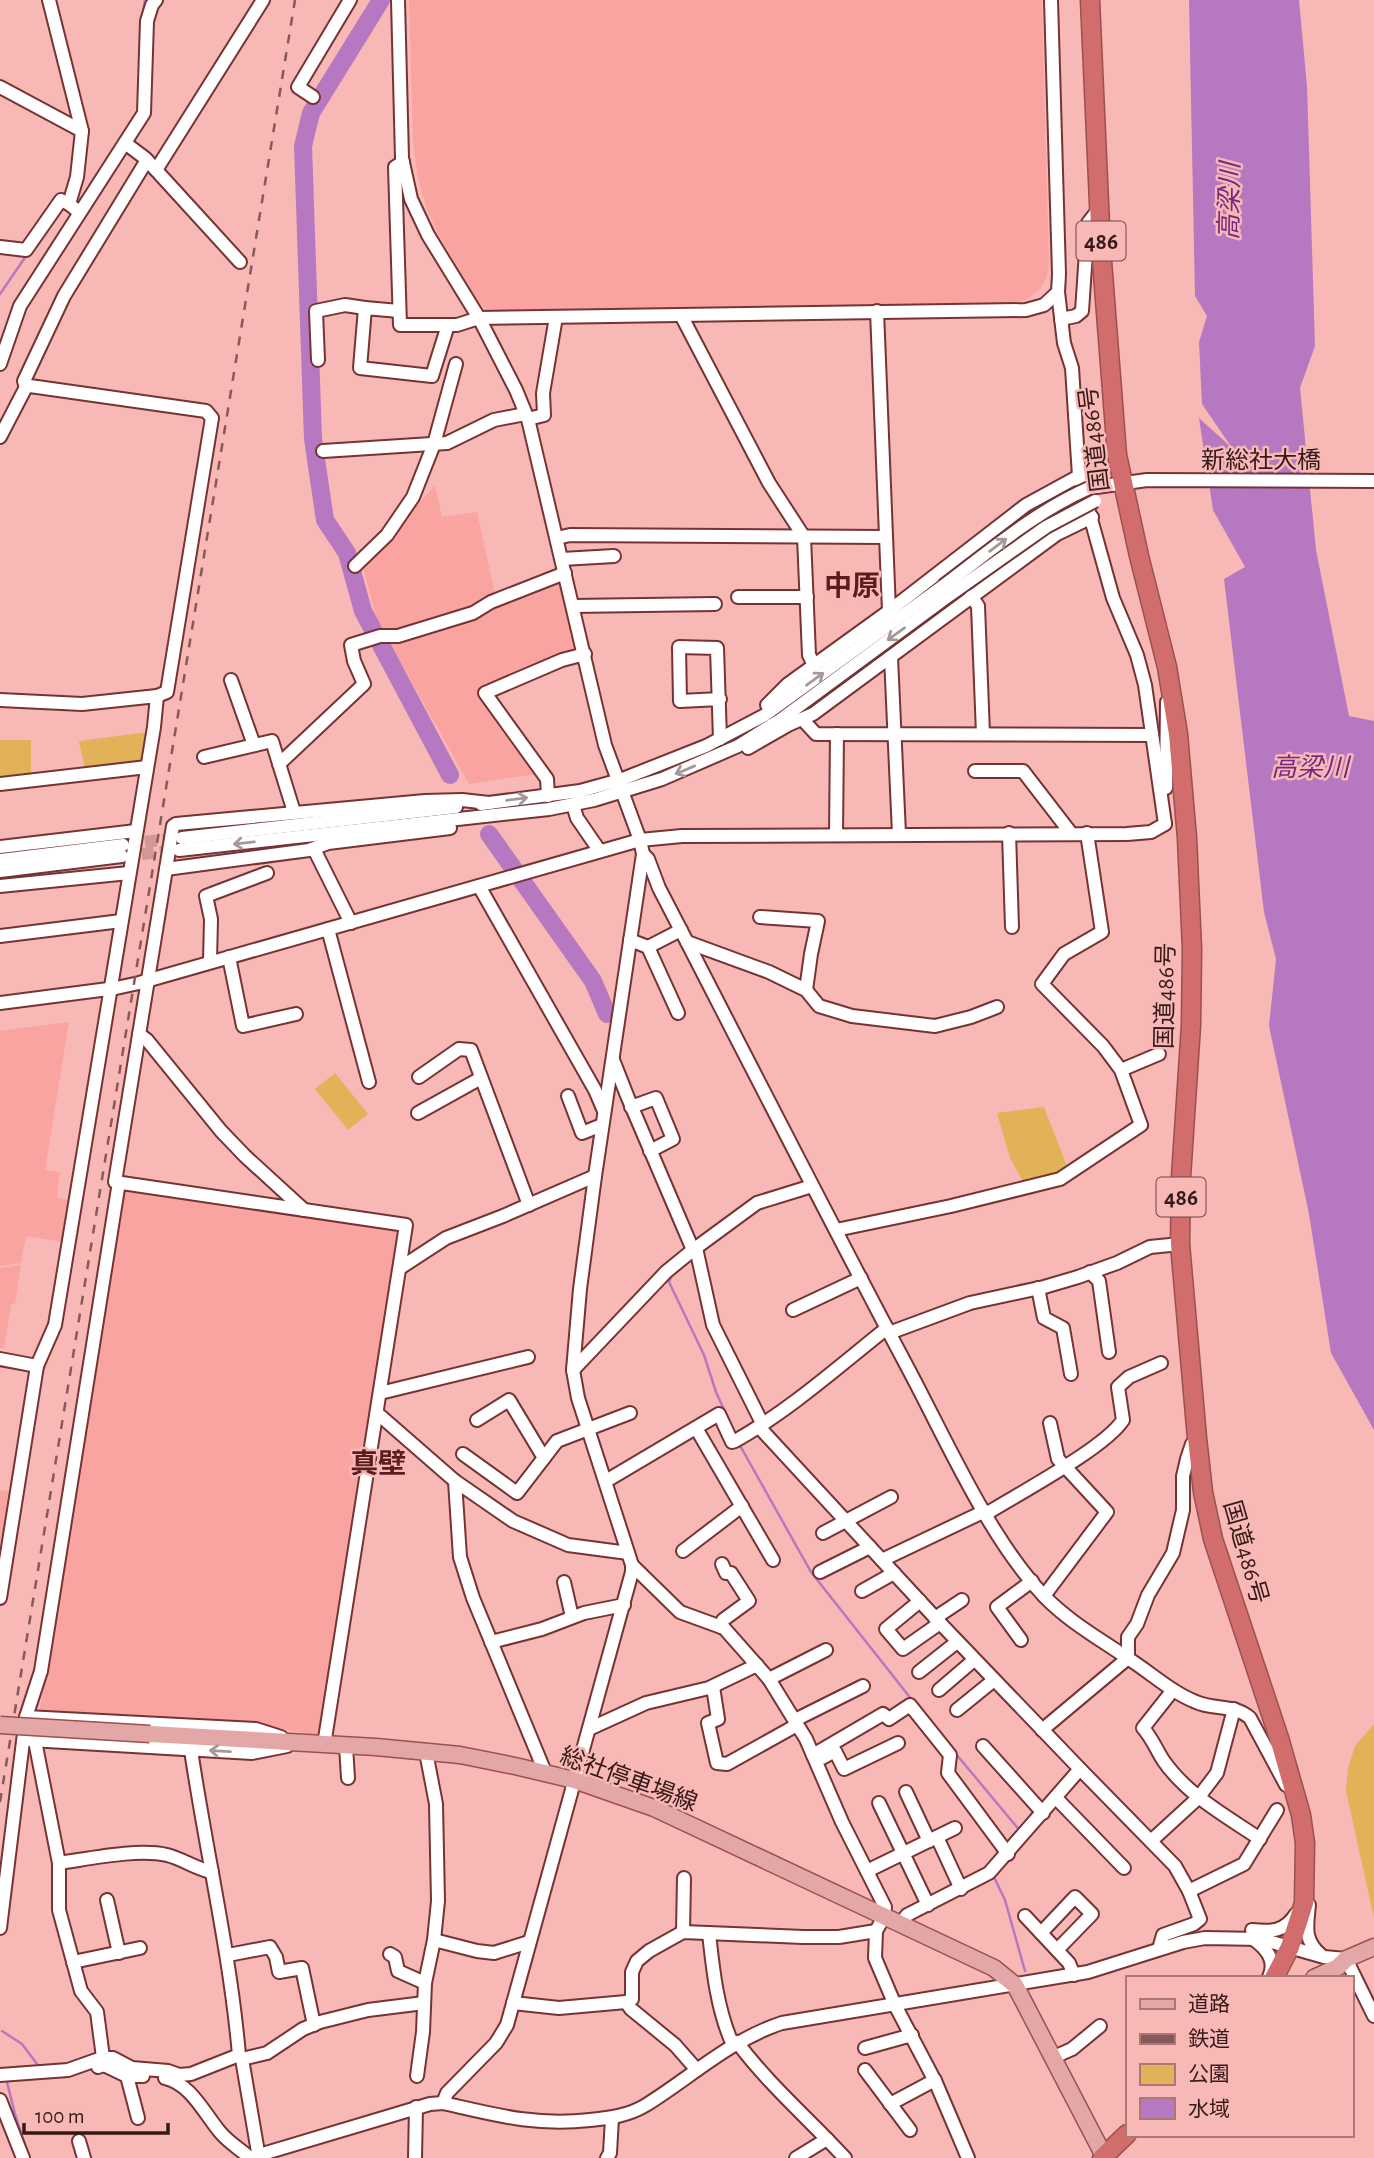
<svg xmlns="http://www.w3.org/2000/svg" width="1374" height="2158" font-family="'Alegreya Sans','Noto Sans JP',sans-serif">
  <style>
    .built { fill: #f9a4a1 }
    .green { fill: #e1b258 }
    .water { fill: #b678c0 }
    .lines { fill: none; stroke-linecap: round; stroke-linejoin: round }
    .stream { stroke: #b678c0; stroke-width: 2.5 }
    .river { stroke: #b678c0; stroke-width: 18 }
    .minor-tunnel { stroke: #d19897; stroke-width: 12; stroke-dasharray: 12 6; stroke-linecap: butt }
    .minor-casing { stroke: #753334; stroke-width: 16 }
    .major-casing { stroke: #9b5050; stroke-width: 19 }
    .highway-casing { stroke: #9b5050; stroke-width: 21 }
    .minor { stroke: #fff; stroke-width: 12 }
    .major { stroke: #e4a7a7; stroke-width: 16 }
    .highway { stroke: #d26d6d; stroke-width: 18 }
    .rail { stroke: #865a5a; stroke-width: 2.5; stroke-dasharray: 9 9; stroke-linecap: butt }
    .minor-bridge-casing { stroke: #753334; stroke-width: 16; stroke-linecap: butt }
    .major-bridge-casing { stroke: #9b5050; stroke-width: 19; stroke-linecap: butt }
    .minor-bridge { stroke: #fff; stroke-width: 12 }
    .major-bridge { stroke: #e4a7a7; stroke-width: 16 }
    .oneway { stroke: #a59898 }
    .labels { text-anchor: middle; stroke-width: 5; stroke-linejoin: round; paint-order: stroke }
    .shield { fill: #f8b8b6; stroke: #704948; stroke-width: 2 }
    .shield-label { font-size: 23px; font-weight: bold; fill: #361919 }
    .street-label { font-size: 24px; fill: #361919; stroke: #f8b8b6 }
    .water-label { font-size: 26px; font-style: italic; fill: #732980; stroke: #f8b8b6 }
    .quarter-label { font-size: 28px; font-weight: bold; fill: #5a1c1e; stroke: #f8b8b6 }
  </style>
  <rect width="100%" height="100%" fill="#f8b8b6"/>
  <g class="built">
    <path d="M409 0H1042L1049 264 1047 277 1040 289 1028 299 1007 305 488 311 479 303 438 234 426 207 418 178 413 141Z"/>
    <path d="M435 485 442 517 477 512 495 594 559 571 580 651 487 685 549 772 469 784 377 620 363 567Z"/>
    <path d="M69 1022 45 1170 60 1172 57 1198 71 1200 63 1242 26 1236 21 1263 0 1266V1031Z"/>
    <path d="M122 1188 402 1231 321 1737 274 1727 39 1713Z"/>
    <path d="M21 1265 15 1304H11L4 1348H0V1268Z"/>
    <path d="M0 1490 14 1492 5 1543 0 1542Z"/>
  </g>
  <g class="green">
    <path d="M149 732 143 761 85 769 79 741Z"/>
    <path d="M0 740H31V776L0 779Z"/>
    <path d="M335 1073 368 1114 348 1130 315 1089Z"/>
    <path d="M1044 1107 1068 1169 1058 1177 1026 1187 1010 1158 997 1113Z"/>
    <path d="M1374 1724V1918L1346 1791 1348 1768 1355 1746Z"/>
  </g>
  <path class="water" d="M1189 0H1299L1307 86 1315 346 1300 388 1316 550 1349 716 1374 721V1430L1331 1353 1309 1214 1269 1026 1276 959 1264 912 1224 579 1245 567 1213 510 1199 418 1232 448 1202 404 1199 342 1207 316 1195 296Z"/>
  <g class="lines">
    <g class="stream">
      <path d="M143 13 145 0"/>
      <path d="M0 294 26 256"/>
      <path d="M623 1102 630 1119"/>
      <path d="M672 1275 669 1282 704 1355 716 1392 730 1423"/>
      <path d="M738 1442 811 1572 912 1700"/>
      <path d="M956 1754 1021 1832"/>
      <path d="M1005 1864 994 1877 1005 1900 1025 1971"/>
      <path d="M2 2031 22 2044 40 2068"/>
      <path d="M6 2078 15 2114 29 2158"/>
    </g>
    <g class="river">
      <path d="M381 0 311 113 303 146 313 439 325 520 347 553 363 611 450 775"/>
      <path d="M489 834 593 981 607 1014"/>
    </g>
    <g class="minor-tunnel">
      <path d="M127 844 179 838"/>
      <path d="M124 856 179 850"/>
    </g>
    <g class="minor-casing">
      <g id="minor">
        <path d="M49 0 82 131 77 177 69 204 79 212"/>
        <path d="M398 0 402 158 411 199 428 235 479 318 516 390 528 419 605 745 640 840 643 854 595 1176 580 1289 573 1370 578 1398 632 1565V1572L507 2025 496 2043 447 2093 443 2103"/>
        <path d="M0 87 82 131"/>
        <path d="M313 97 298 87 350 0"/>
        <path d="M125 143 145 158 240 262"/>
        <path d="M403 162 395 167 400 325H457L479 318 1026 310 1044 305 1058 292 1059 274 1051 0"/>
        <path d="M156 170 263 0"/>
        <path d="M0 247 26 250 61 200 69 204"/>
        <path d="M1058 292 1064 343 1072 368 1079 476 1113 598 1137 655 1145 685 1165 824"/>
        <path d="M399 311 365 308 360 368 432 376 448 325"/>
        <path d="M877 311 889 611"/>
        <path d="M681 315 769 483 804 537 809 655 814 665"/>
        <path d="M1061 319 1076 316 1082 311 1088 223 1099 209"/>
        <path d="M318 360 316 311 345 305 365 308"/>
        <path d="M0 364 20 306 144 113 147 21 152 5 156 0"/>
        <path d="M26 387 24 381 64 296 147 160"/>
        <path d="M528 419 544 415 543 393 556 317"/>
        <path d="M0 437 26 387 30 386 206 411 212 418 167 692 157 696"/>
        <path d="M323 451 447 443 494 420 525 414"/>
        <path d="M1089 488 1147 480 1374 481"/>
        <path d="M557 538 570 535 886 537"/>
        <path d="M562 559 614 556"/>
        <path d="M355 566 387 535 413 497 434 444 456 364"/>
        <path d="M971 596 978 606 983 734"/>
        <path d="M738 597H807"/>
        <path d="M573 606 715 604"/>
        <path d="M891 657 899 834"/>
        <path d="M231 680 254 745"/>
        <path d="M720 699 680 701 679 647 717 648 720 739"/>
        <path d="M0 700 82 704 157 696 154 727 55 1325 37 1366 0 1598"/>
        <path d="M767 705 788 684 889 611 1026 505 1079 476"/>
        <path d="M802 719 816 734 1152 735"/>
        <path d="M748 748 788 725 813 714 1057 534 1092 517"/>
        <path d="M204 757 272 741 294 812"/>
        <path d="M279 764 364 684 354 661 351 645 380 636H398L473 613 491 602 565 573"/>
        <path d="M975 771H1023L1070 832"/>
        <path d="M0 784 147 767"/>
        <path d="M1166 788 1167 702"/>
        <path d="M548 796 547 779 485 693 562 660 585 654"/>
        <path d="M481 804 580 791 620 780 706 746 765 715 943 586"/>
        <path d="M573 805 577 818 599 850"/>
        <path d="M1009 833 1012 927"/>
        <path d="M836 835 837 734"/>
        <path d="M182 838 456 807"/>
        <path d="M0 847 136 831"/>
        <path d="M314 849 351 923"/>
        <path d="M179 850 549 809 594 800 662 779 738 746 780 720 951 594"/>
        <path d="M643 854 648 859 659 888 687 942C761 1086 835 1231 911 1374 948 1444 990 1539 1044 1596 1069 1622 1100 1639 1129 1659 1151 1673 1171 1692 1196 1702 1213 1710 1235 1704 1250 1718L1286 1785"/>
        <path d="M0 860 123 845"/>
        <path d="M166 869 309 850 328 843 450 828"/>
        <path d="M0 871 122 856"/>
        <path d="M0 886 129 873"/>
        <path d="M479 886 595 1090 604 1111"/>
        <path d="M760 917 818 921 811 954 806 990"/>
        <path d="M328 929 369 1082"/>
        <path d="M0 936 121 921"/>
        <path d="M630 940 648 947 681 930"/>
        <path d="M687 942 769 972 806 990 819 1006 852 1016 935 1026 971 1017 997 1007"/>
        <path d="M648 947 678 1013"/>
        <path d="M229 957 243 1026 296 1014"/>
        <path d="M210 961 211 919 206 896 267 873"/>
        <path d="M0 1003 116 988 139 983 640 840 682 836 1127 834 1151 832 1165 824"/>
        <path d="M139 1034 147 1040 221 1131 245 1156 304 1210"/>
        <path d="M613 1060 628 1098 693 1250"/>
        <path d="M1121 1070 1159 1054"/>
        <path d="M419 1077 459 1049 471 1050 529 1205"/>
        <path d="M568 1096 582 1133 602 1125"/>
        <path d="M631 1107 656 1098 673 1139 650 1151"/>
        <path d="M418 1113 481 1078"/>
        <path d="M836 1230 951 1206 1060 1179 1141 1125 1121 1070 1103 1046 1042 984 1064 954 1102 932 1087 833"/>
        <path d="M696 1248 713 1325 763 1425"/>
        <path d="M400 1268 446 1238 503 1216 595 1176"/>
        <path d="M1090 1272 1099 1281 1109 1352"/>
        <path d="M1038 1288 1044 1318 1063 1328 1071 1374"/>
        <path d="M793 1310 861 1278"/>
        <path d="M889 1333 970 1303 1044 1287 1078 1277 1117 1263 1150 1247 1180 1244"/>
        <path d="M0 1359 37 1366"/>
        <path d="M573 1370 666 1272 693 1250 757 1203 812 1186"/>
        <path d="M380 1393 528 1357"/>
        <path d="M377 1413 455 1481 513 1521 568 1545 628 1553"/>
        <path d="M477 1420 509 1400 544 1458"/>
        <path d="M759 1427 940 1623 1080 1769 989 1873 907 1915 900 1925"/>
        <path d="M696 1428 773 1560"/>
        <path d="M463 1454 517 1493 557 1441 630 1413"/>
        <path d="M455 1481 460 1557 473 1598 545 1772"/>
        <path d="M606 1481 719 1414 732 1442 735 1441C790 1410 838 1367 887 1328"/>
        <path d="M986 1514C1018 1494 1105 1448 1123 1420L1118 1387 1129 1377 1161 1363"/>
        <path d="M823 1533 891 1497"/>
        <path d="M683 1551 742 1506"/>
        <path d="M882 1560 985 1511"/>
        <path d="M632 1565 680 1612 724 1628 769 1679 806 1739 842 1822 885 1907 884 1917 876 1931 875 1958 895 2005 936 2083 968 2158"/>
        <path d="M820 1572 870 1547"/>
        <path d="M564 1582 572 1617"/>
        <path d="M862 1591 894 1573"/>
        <path d="M1044 1596 1107 1512 1058 1459 1050 1423"/>
        <path d="M920 1601 886 1629 903 1649 940 1623"/>
        <path d="M935 1618 962 1600"/>
        <path d="M721 1627 723 1620 749 1601 731 1573H726L722 1564"/>
        <path d="M1021 1640 997 1607 1032 1581"/>
        <path d="M491 1642 542 1629 584 1613 624 1605"/>
        <path d="M1128 1658V1637L1137 1624 1148 1595 1173 1553 1183 1510V1476L1187 1459 1192 1444 1197 1438"/>
        <path d="M919 1672 957 1642"/>
        <path d="M769 1679 826 1650"/>
        <path d="M713 1687 718 1719 708 1723 717 1763 727 1764 797 1725"/>
        <path d="M939 1690 974 1660"/>
        <path d="M1173 1690 1143 1728C1152 1738 1156 1749 1163 1760 1187 1795 1226 1816 1260 1839"/>
        <path d="M957 1710 994 1680"/>
        <path d="M26 1717 256 1729 281 1737"/>
        <path d="M795 1720 863 1686"/>
        <path d="M589 1729 646 1703 709 1688 757 1665"/>
        <path d="M1042 1730 1128 1658"/>
        <path d="M30 1740 252 1753 287 1746"/>
        <path d="M35 1741 59 1863V1910L81 1991 97 2012 104 2065"/>
        <path d="M324 1745 406 1225 115 1182 166 869 173 826 176 824 425 801 462 800 489 803"/>
        <path d="M346 1746 348 1778"/>
        <path d="M983 1746 1043 1813"/>
        <path d="M191 1750C206 1852 230 1952 239 2055L242 2059 259 2158"/>
        <path d="M813 1755 883 1714 889 1719 910 1705 950 1755 948 1773 1008 1854"/>
        <path d="M822 1758 835 1751 844 1769 898 1743"/>
        <path d="M1080 1769 1175 1866 1189 1891 1200 1919 1194 1924 1163 1935 1159 1949"/>
        <path d="M906 1792 929 1841"/>
        <path d="M1056 1798 1124 1868"/>
        <path d="M879 1803 928 1905"/>
        <path d="M937 1837 961 1889"/>
        <path d="M1151 1841 1198 1798 1217 1773 1234 1709"/>
        <path d="M59 1863C88 1859 138 1848 167 1855 183 1859 196 1869 212 1872"/>
        <path d="M867 1871 955 1828"/>
        <path d="M1189 1891 1244 1864 1277 1810"/>
        <path d="M107 1900 119 1953"/>
        <path d="M1309 1905C1307 1926 1303 1940 1321 1955"/>
        <path d="M1025 1916 1069 1963 1074 1975"/>
        <path d="M0 1928 26 1717 41 1671 119 1182"/>
        <path d="M1252 1930C1272 1932 1284 1932 1296 1914"/>
        <path d="M683 1932 684 1878"/>
        <path d="M709 1933C713 1970 717 2010 733 2045"/>
        <path d="M1041 1933 1075 1897 1092 1914 1057 1950"/>
        <path d="M1252 1938C1266 1948 1277 1960 1269 1977"/>
        <path d="M434 1940 477 1951 494 1953 529 1942"/>
        <path d="M390 1954 395 1957 398 1971 425 1983"/>
        <path d="M228 1955 270 1947 276 1957 279 1972 302 1968 314 2025"/>
        <path d="M73 1962 140 1948"/>
        <path d="M626 2002 631 2009 675 2045 697 2070"/>
        <path d="M513 2003 559 2008 626 2002 632 1999V1972L637 1961 649 1951 683 1932 803 1937H839L876 1931"/>
        <path d="M737 2042C769 2085 809 2119 845 2158"/>
        <path d="M865 2048 912 2035"/>
        <path d="M1054 2057 1072 2049 1100 2026"/>
        <path d="M242 2059 267 2053 303 2029 320 2022 368 2010 424 2003"/>
        <path d="M98 2067 104 2065 127 2076H143"/>
        <path d="M865 2070 910 2130"/>
        <path d="M0 2075 68 2070 102 2058H113L132 2068 168 2071 179 2075 191 2074 239 2055"/>
        <path d="M127 2076 138 2118"/>
        <path d="M417 2076 423 2032 425 1983 434 1940 438 1901 436 1804 426 1752"/>
        <path d="M165 2078C191 2084 204 2113 220 2132 228 2142 240 2149 250 2158"/>
        <path d="M0 2100 23 2158"/>
        <path d="M890 2104 935 2080"/>
        <path d="M79 2141 84 2158"/>
        <path d="M249 2158 430 2104 443 2103C496 2115 534 2126 590 2120 609 2118 628 2116 646 2105 691 2077 730 2040 782 2023L1088 1972 1183 1942 1205 1938 1261 1939 1324 1957 1346 1959 1374 2016"/>
        <path d="M415 2158 416 2107"/>
        <path d="M607 2158 610 2153 612 2118"/>
        <path d="M796 2158 827 2139"/>
      </g>
    </g>
    <g class="major-casing">
      <g id="major">
        <path d="M150 1734 376 1747 460 1755 515 1766 574 1780 654 1808 994 1968 1015 1985 1104 2156"/>
        <path d="M1314 1978 1338 1967 1346 1959 1374 1947"/>
      </g>
    </g>
    <g class="highway-casing">
      <g id="highway">
        <path d="M1090 0 1101 248 1117 455 1139 556 1167 667 1178 734 1187 838 1192 949 1191 1025 1181 1177 1180 1244 1197 1438 1203 1492 1213 1539 1279 1738 1301 1815 1305 1843 1304 1903 1290 1947 1274 1978"/>
        <path d="M1102 2158 1127 2134"/>
      </g>
    </g>
    <use href="#minor" class="minor"/>
    <use href="#major" class="major"/>
    <use href="#highway" class="highway"/>
    <path class="rail" d="M0 1802 295 0"/>
    <g class="minor-bridge-casing">
      <g id="minor-bridge">
        <path d="M943 586C991 550 1035 512 1089 488"/>
        <path d="M951 594 1046 527 1095 501"/>
      </g>
    </g>
    <g class="major-bridge-casing">
      <path id="major-bridge" d="M0 1725 150 1734"/>
    </g>
    <use href="#minor-bridge" class="minor-bridge"/>
    <use href="#major-bridge" class="major-bridge"/>
  </g>
  <defs><path id="oneway-shaft" d="M-6 0H5M1.5-3L5.5 0L1.5 3" fill="none" stroke-width="1.6" stroke-linecap="round" stroke-linejoin="round" transform="scale(1.75)"/></defs>
  <g class="oneway">
    <use href="#oneway-shaft" transform="translate(998 545) rotate(-37)"/>
    <use href="#oneway-shaft" transform="translate(896 634) rotate(144)"/>
    <use href="#oneway-shaft" transform="translate(815 679) rotate(-36)"/>
    <use href="#oneway-shaft" transform="translate(685 770) rotate(157)"/>
    <use href="#oneway-shaft" transform="translate(517 799) rotate(-7)"/>
    <use href="#oneway-shaft" transform="translate(244 843) rotate(174)"/>
    <use href="#oneway-shaft" transform="translate(220 1751) rotate(-177)"/>
  </g>
  <g class="labels">
    <g class="shield">
      <rect x="1076.5" y="221.5" width="49" height="39" rx="5"/>
      <rect x="1156.5" y="1177.5" width="49" height="39" rx="5"/>
    </g>
    <g class="shield-label">
      <text x="1101" y="249">486</text>
      <text x="1181" y="1205">486</text>
    </g>
    <g class="street-label">
      <text transform="translate(1094 439) rotate(-97)" y="8">国道486号</text>
      <text x="1261" y="468">新総社大橋</text>
      <text transform="translate(1165 996) rotate(-89)" y="8">国道486号</text>
      <text transform="translate(1246 1552) rotate(74)" y="8">国道486号</text>
      <text transform="translate(629 1779) rotate(20)" y="8">総社停車場線</text>
    </g>
    <g class="water-label">
      <text transform="translate(1229 201) rotate(-89)" y="9">高梁川</text>
      <text x="1310" y="776">高梁川</text>
    </g>
    <g class="quarter-label">
      <text x="852" y="595">中原</text>
      <text x="378" y="1473">真壁</text>
    </g>
  </g>
  <rect x="1126" y="1976" width="228" height="161" fill="#f8b8b6" stroke="#aa7877" stroke-width="2"/>
  <rect x="1140" y="1999" width="35" height="10" fill="#e4a7a7" stroke="#aa7877" stroke-width="2"/>
  <text x="1188" y="2011" font-size="21" fill="#361919">道路</text>
  <rect x="1140" y="2034" width="35" height="10" fill="#865a5a" stroke="#aa7877" stroke-width="2"/>
  <text x="1188" y="2046" font-size="21" fill="#361919">鉄道</text>
  <rect x="1140" y="2064" width="35" height="21" fill="#e1b258" stroke="#aa7877" stroke-width="2"/>
  <text x="1188" y="2081" font-size="21" fill="#361919">公園</text>
  <rect x="1140" y="2098" width="35" height="21" fill="#b678c0" stroke="#aa7877" stroke-width="2"/>
  <text x="1188" y="2116" font-size="21" fill="#361919">水域</text>
  <path d="M24 2123v10h144v-10" fill="none" stroke="#361919" stroke-width="3.5"/>
  <text x="35" y="2123" font-size="21" fill="#361919" stroke="#f8b8b6" stroke-width="5" paint-order="stroke">100 m</text>
</svg>
